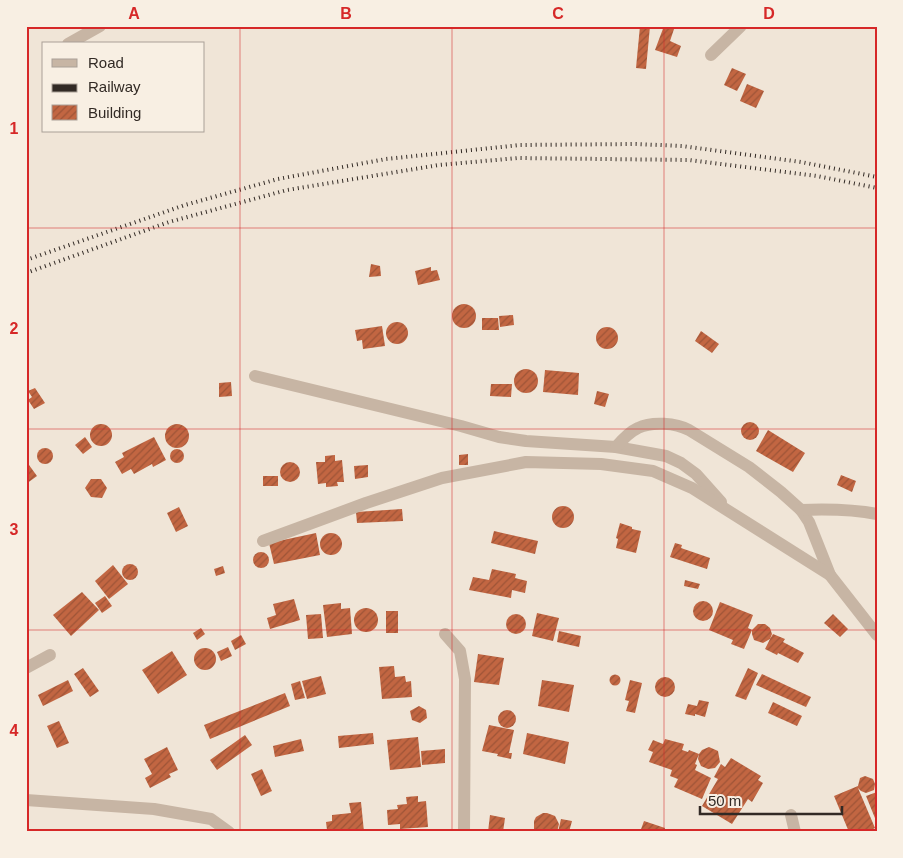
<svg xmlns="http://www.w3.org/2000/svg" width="903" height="858" font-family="Arial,sans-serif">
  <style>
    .building { fill: url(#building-hatch) }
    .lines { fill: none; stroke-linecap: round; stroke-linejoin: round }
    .minor { stroke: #c7b5a4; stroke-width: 12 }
    .rail { stroke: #322a25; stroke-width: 4; stroke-dasharray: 1 4; stroke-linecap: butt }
    .grid { fill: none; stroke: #d62828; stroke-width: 1; stroke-opacity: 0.55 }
    .neatline { fill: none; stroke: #d62828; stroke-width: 2 }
    .grid-label { font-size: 16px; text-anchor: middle; font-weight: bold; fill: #d62828 }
  </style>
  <defs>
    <pattern id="building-hatch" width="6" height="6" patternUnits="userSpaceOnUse" patternTransform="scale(1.25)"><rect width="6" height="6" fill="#c26642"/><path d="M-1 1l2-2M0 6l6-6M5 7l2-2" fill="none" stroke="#9e5437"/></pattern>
  </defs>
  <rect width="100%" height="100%" fill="#f0e5d7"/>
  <g class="building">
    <path d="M640 26H650L646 69 636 68Z"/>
    <path d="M664 26H675L670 41 681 46 677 57 655 50Z"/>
    <path d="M732 68 746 74 737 91 724 85Z"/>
    <path d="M747 84 764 91 756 108 740 101Z"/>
    <path d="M371 264 380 266 381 276 369 277Z"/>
    <path d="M431 267V271L437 270 440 280 418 285 415 271Z"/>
    <circle cx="464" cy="316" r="12"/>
    <path d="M513 315 514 325 500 327 499 316Z"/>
    <path d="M482 318H498L499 330H482Z"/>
    <circle cx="397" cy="333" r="11"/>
    <path d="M382 326 385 346 363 349 362 340 357 341 355 330Z"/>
    <circle cx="607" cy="338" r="11"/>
    <path d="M701 331 719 344 712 353 695 341Z"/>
    <circle cx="526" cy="381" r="12"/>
    <path d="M545 370 579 373 578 395 543 392Z"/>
    <path d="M231 382 232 396 219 397V383Z"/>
    <path d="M491 384H512L511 397 490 396Z"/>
    <path d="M35 388 45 403 34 409 28 400 32 397 28 391Z"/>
    <path d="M597 391 609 394 605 407 594 404Z"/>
    <circle cx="750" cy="431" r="9"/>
    <circle cx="101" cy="435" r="11"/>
    <circle cx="177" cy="436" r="12"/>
    <path d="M768 430 805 453 793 472 756 451Z"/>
    <path d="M85 437 92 447 83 454 75 445Z"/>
    <path d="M154 437 166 460 153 467 152 464 134 474 131 469 122 474 115 462 124 457 122 453Z"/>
    <circle cx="45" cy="456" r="8"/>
    <circle cx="177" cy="456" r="7"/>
    <path d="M468 454V465H459V455Z"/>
    <path d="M335 455V461L342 460 344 482H337L338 486 326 487V483L318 484 316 462H325V456Z"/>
    <circle cx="290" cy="472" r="10"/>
    <path d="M29 465 37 476 26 484V467Z"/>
    <path d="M368 465V477L355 479 354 466Z"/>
    <path d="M841 475 856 481 852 492 837 485Z"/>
    <rect x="263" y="476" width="15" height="10"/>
    <path d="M91 479H101L107 488 102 498 91 497 85 488Z"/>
    <circle cx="563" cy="517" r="11"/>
    <path d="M179 507 188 526 176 532 167 513Z"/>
    <path d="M402 509 403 521 357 523 356 512Z"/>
    <path d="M620 523 632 527V529L641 531 636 553 616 548 618 539 616 538Z"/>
    <path d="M494 531 538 541 535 554 491 543Z"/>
    <circle cx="331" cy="544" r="11"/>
    <path d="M316 533 320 555 274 564 269 543Z"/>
    <path d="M675 543 682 545 681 548 710 558 707 569 670 557Z"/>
    <circle cx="261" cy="560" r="8"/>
    <circle cx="130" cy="572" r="8"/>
    <path d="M113 565 128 584 109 599 95 581Z"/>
    <path d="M223 566 225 573 216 576 214 569Z"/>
    <path d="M492 569 516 574 515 578 527 581 525 593 512 590 511 598 469 590 473 577 489 580Z"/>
    <path d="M685 580 700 584 698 589 684 586Z"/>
    <path d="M82 592 99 610 71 636 53 615Z"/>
    <path d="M105 596 112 606 102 613 95 603Z"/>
    <path d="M294 599 300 620 270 629 267 618 276 615 273 604Z"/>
    <circle cx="703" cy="611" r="10"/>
    <path d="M720 602 753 615 748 628 752 630 744 649 731 644 733 640 709 630Z"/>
    <path d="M341 603V609L350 608 352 634 327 637 323 605Z"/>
    <circle cx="366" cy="620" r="12"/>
    <rect x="386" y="611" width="12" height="22"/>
    <path d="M537 613 559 618 553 641 532 636Z"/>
    <circle cx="516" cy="624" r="10"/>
    <path d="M321 614 323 638 308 639 306 615Z"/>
    <path d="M833 614 848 629 840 637 824 623Z"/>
    <path d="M758 624H765L770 628 772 634 770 639 773 634 785 639 783 642 804 653 798 663 778 653 777 655 765 649 770 639 763 643 754 640 752 634V630Z"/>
    <path d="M201 628 205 634 197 640 193 633Z"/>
    <path d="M559 631 581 636 579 647 557 642Z"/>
    <path d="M241 635 246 644 235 650 231 641Z"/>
    <path d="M228 647 232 656 221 661 217 652Z"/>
    <circle cx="205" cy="659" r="11"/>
    <path d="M172 651 187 675 158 694 142 670Z"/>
    <path d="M478 654 504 658 499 685 474 682Z"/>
    <path d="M394 666 395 677 405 676 406 682 411 681 412 697 382 699 379 667Z"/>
    <path d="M83 668 99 691 90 697 74 674Z"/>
    <path d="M748 668 758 673 746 700 735 696Z"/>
    <path d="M762 674 811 697 806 707 756 685Z"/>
    <circle cx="615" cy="680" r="5.5"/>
    <path d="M321 676 326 694 307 699 302 681Z"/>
    <circle cx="665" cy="687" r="10"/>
    <path d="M68 680 73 691 43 706 38 695Z"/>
    <path d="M542 680 574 685 569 712 538 706Z"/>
    <path d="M630 680 642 683 635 713 626 711 629 701 625 700Z"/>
    <path d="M300 681 305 698 295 700 291 684Z"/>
    <path d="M285 693 290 706 210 739 204 725Z"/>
    <path d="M699 700 709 702 705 717 695 714V716L685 714 688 704 697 706Z"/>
    <path d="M773 702 802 716 797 726 768 713Z"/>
    <path d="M419 706 426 710 427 718 420 723 412 720 410 711Z"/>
    <circle cx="507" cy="719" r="9"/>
    <path d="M59 721 69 743 57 748 47 726Z"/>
    <path d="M489 725 514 730 509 753H512L511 759 497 756 498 754 482 751Z"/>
    <path d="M373 733 374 744 339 748 338 736Z"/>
    <path d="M527 733 569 742 565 764 523 754Z"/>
    <path d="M245 735 252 745 217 770 210 760Z"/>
    <path d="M418 737 421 767 390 770 387 740Z"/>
    <path d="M301 739 304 751 275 757 273 746Z"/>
    <path d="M665 739 684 744 682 750 688 752 689 750 699 754 702 750 709 747 718 751 720 762 715 768 708 769 701 766 698 759 699 754 695 764 697 765 695 770 711 778 702 799 674 787 678 779 670 776 672 770 649 762 653 752 648 750 653 740 663 744Z"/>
    <path d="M167 747 178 770 169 774 171 777 150 788 145 778 152 774 144 759Z"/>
    <path d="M445 749V763L422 765 421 751Z"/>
    <path d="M731 758 761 776 758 780 763 783 752 802 748 799 732 824 702 806 718 779 714 777 721 764 725 767Z"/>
    <path d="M262 769 272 791 261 796 251 774Z"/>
    <path d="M865 776 873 779 875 784 874 790 866 793 861 791 858 788 875 828 867 832H849L834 796 858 786 860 778Z"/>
    <path d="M877 792V823L866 796Z"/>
    <path d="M418 796V802L426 801 428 827 400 829V824L388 825 387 810 398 809 397 805 407 804 406 797Z"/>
    <path d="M361 802 364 832H334L333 829 327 830 326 822 332 821V815L351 813 349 803Z"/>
    <path d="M543 813H547L555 816 559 824 557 832H534V821L536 817Z"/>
    <path d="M490 815 505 818 503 832H488Z"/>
    <path d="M561 819 572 821 569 832H558Z"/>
    <path d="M644 821 665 828 664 832H640Z"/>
  </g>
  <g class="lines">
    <g class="minor">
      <path d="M68 44 100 26"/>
      <path d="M711 55 741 26"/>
      <path d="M255 376 461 426 499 437 526 441 616 447 666 456 681 463 696 474 721 502"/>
      <path d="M616 447C622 440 629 432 638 428 652 421 676 423 689 430L749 467 781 492 801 510 809 522 830 575"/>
      <path d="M801 510C827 509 851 509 877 514"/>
      <path d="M263 541 366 503 442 478 526 462 601 464 653 471 692 488 830 575 877 635"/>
      <path d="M445 634 460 651 465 679 464 832"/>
      <path d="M26 668 50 655"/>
      <path d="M26 800 154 809 211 819 229 832"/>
      <path d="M791 815 795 832"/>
    </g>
    <g class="rail">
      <path d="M26 260 185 205 278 179 386 159 520 145 636 144 682 146 801 162 877 177"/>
      <path d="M26 273 169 222 287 190 439 165 518 158 689 160 817 176 877 188"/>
    </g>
  </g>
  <path class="grid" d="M240 26V832M452 26V832M664 26V832M26 228H877M26 429H877M26 630H877"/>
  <rect width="903" height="858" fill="none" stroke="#f8efe3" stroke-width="55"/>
  <rect x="42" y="42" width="162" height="90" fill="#f8efe3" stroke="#a9a097"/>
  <rect x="52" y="59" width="25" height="8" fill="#c7b5a4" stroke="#a9a097"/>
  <text x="88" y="68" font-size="15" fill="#322a25">Road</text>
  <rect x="52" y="84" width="25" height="8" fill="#322a25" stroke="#a9a097"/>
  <text x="88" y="92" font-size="15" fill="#322a25">Railway</text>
  <rect x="52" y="105" width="25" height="15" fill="url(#building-hatch)" stroke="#a9a097"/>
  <text x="88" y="118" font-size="15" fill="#322a25">Building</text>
  <path d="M700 806v8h142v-8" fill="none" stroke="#322a25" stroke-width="2.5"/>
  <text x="708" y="806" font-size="15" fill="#322a25" stroke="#f8efe3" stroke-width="4" paint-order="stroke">50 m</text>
  <rect x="28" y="28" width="848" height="802" class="neatline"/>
  <g class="grid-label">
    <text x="134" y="19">A</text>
    <text x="346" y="19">B</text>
    <text x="558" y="19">C</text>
    <text x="769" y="19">D</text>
    <text x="14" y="134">1</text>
    <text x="14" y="334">2</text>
    <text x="14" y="535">3</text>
    <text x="14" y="736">4</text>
  </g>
</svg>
